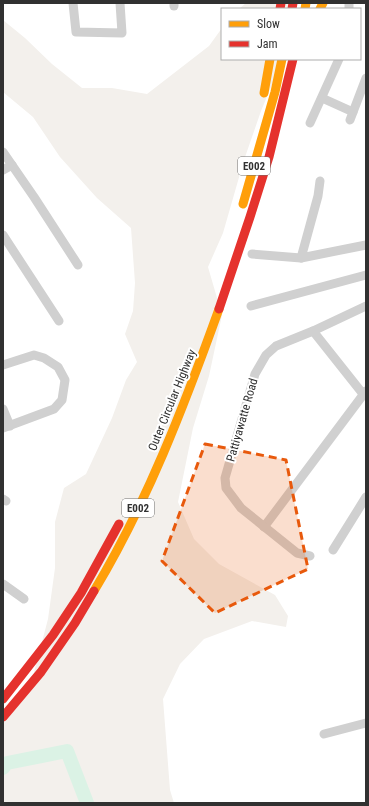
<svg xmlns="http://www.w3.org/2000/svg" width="369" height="806" font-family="'Roboto Condensed',sans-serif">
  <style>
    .green { fill: #f3f0ec }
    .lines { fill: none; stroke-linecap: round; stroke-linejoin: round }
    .river { stroke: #dbf2e5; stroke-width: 14 }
    .street { stroke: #d0d0d0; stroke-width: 9 }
    .slow { stroke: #ff9f0a; stroke-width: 9 }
    .jam { stroke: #e5322d; stroke-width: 9 }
    .marked { fill: #e8590c; fill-opacity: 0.2; stroke: #e8590c; stroke-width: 3; stroke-dasharray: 8 5; stroke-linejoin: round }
    .labels { text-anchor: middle; stroke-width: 4; stroke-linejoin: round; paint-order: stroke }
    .shield { fill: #fff; stroke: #6f6f6f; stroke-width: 1 }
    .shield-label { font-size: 11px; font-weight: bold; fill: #313131 }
    .street-label { font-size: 12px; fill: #313131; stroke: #fff }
  </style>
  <rect width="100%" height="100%" fill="#fff"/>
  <g class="green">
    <path d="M246 3H290L289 9H239Z"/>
    <path d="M3 20 25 38 52 64 82 88H112L147 94 209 46 222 28V59H281V63L261 111 244 160 223 233 208 267 222 315 209 376 193 428 178 502 194 539 219 564 275 595 288 616 286 627 252 621 204 639 180 664 163 699 170 790 174 803H3V721L32 680 48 619 55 568V522L64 488 86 474 112 418 126 380 137 362 125 334 133 311 135 283 131 228 97 198 60 157 33 117 3 92Z"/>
  </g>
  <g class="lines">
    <path class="river" d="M3 768 7 763 67 751 87 803"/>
    <g class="street">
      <path d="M73 3 76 32 122 33 120 3"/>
      <path d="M174 3V6"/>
      <path d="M349 3V9"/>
      <path d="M322 98 353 112"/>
      <path d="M350 120 366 78"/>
      <path d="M310 123 339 59"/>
      <path d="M3 152 34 197 78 265"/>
      <path d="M3 170 12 165"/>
      <path d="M3 235 59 321"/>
      <path d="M252 254 301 258 366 245"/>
      <path d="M301 258 318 196 320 181"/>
      <path d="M251 306 366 275"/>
      <path d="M313 331 363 394"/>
      <path d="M3 365 34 355 44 358 58 367 65 380 62 400 54 409 3 428"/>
      <path d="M3 409 10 426"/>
      <path d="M3 499 6 501"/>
      <path d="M264 527 366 391"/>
      <path d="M333 550 366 497"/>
      <path d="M310 556 297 553 241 508 226 488 225 478 255 374 266 355 276 346 313 331 366 306"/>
      <path d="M3 584 24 599"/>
      <path d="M324 734 366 723"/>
    </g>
    <g class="slow">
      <path d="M305 9 306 3"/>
      <path d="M320 9 323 3"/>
      <path d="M264 93 270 59"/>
      <path d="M243 204 275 92 282 59"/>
      <path d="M94 591C147 503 184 406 219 309"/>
    </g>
    <g class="jam">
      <path d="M280 9 281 3"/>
      <path d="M292 9 293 3"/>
      <path d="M219 309 250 217 269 157 293 59"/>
      <path d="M3 699 53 635 81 593 119 524"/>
      <path d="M3 717 41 672 75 623 94 591"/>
    </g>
  </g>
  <path class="marked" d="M205 444 286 460 308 569 215 613 162 561Z"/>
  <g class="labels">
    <g class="shield">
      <rect x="238" y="157" width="32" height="18" rx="3"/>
      <rect x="122" y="499" width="32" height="18" rx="3"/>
    </g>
    <g class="shield-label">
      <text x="254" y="170">E002</text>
      <text x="138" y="512">E002</text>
    </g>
    <g class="street-label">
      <text transform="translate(172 400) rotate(-68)" y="4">Outer Circular Highway</text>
      <text transform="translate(242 420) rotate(-74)" y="4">Pattiyawatte Road</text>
    </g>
  </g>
  <rect width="369" height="806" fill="none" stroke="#313131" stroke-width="8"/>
  <rect x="221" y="8" width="140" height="52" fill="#ffffff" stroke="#adadad"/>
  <rect x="229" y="21" width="20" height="6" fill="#ff9f0a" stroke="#adadad"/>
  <text x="257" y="28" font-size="12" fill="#313131">Slow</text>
  <rect x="229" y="41" width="20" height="6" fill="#e5322d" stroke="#adadad"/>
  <text x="257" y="48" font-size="12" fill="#313131">Jam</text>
</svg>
